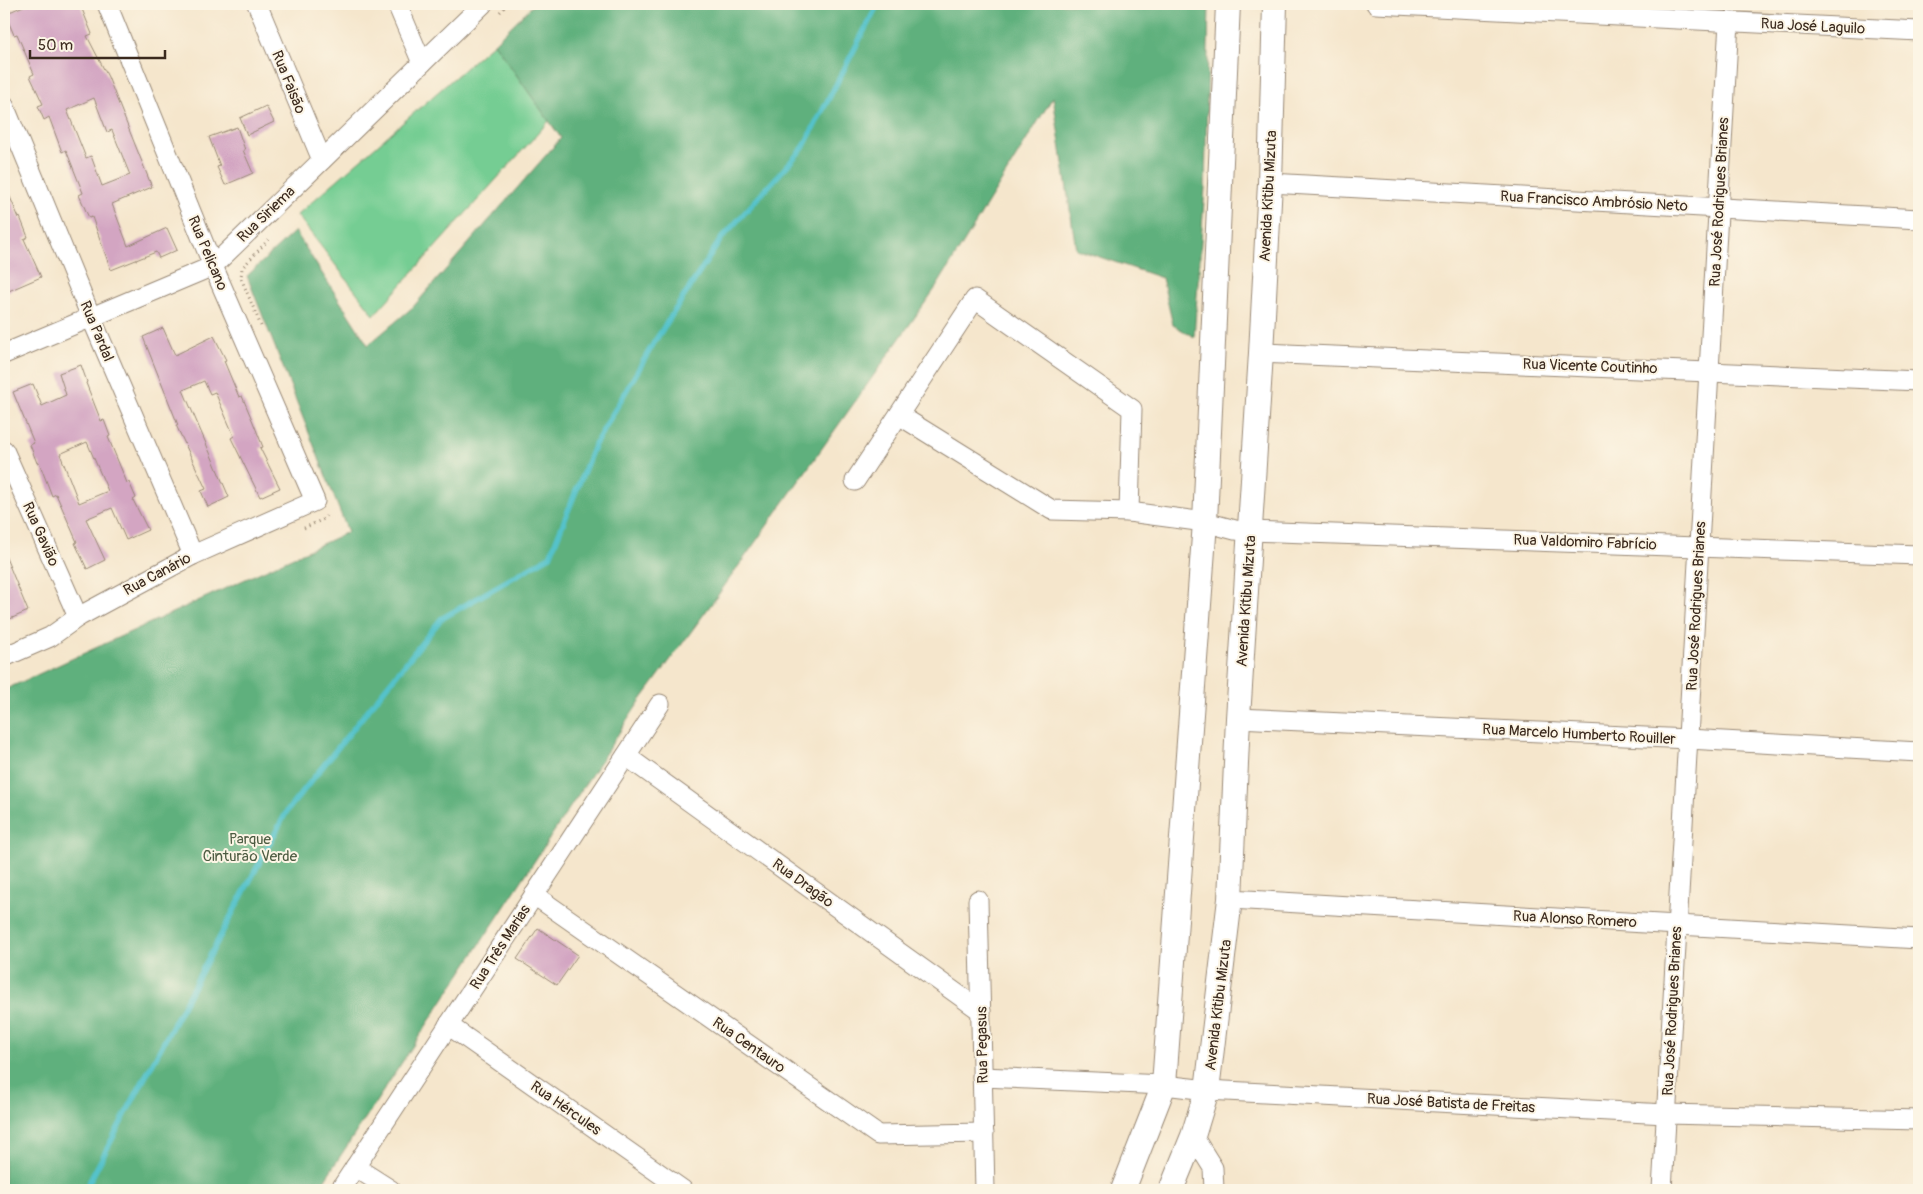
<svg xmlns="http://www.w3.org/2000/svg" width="1923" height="1194" font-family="Pangolin,sans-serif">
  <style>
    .green { fill: #74cd93; stroke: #587c58 }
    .forest { fill: #5fb07d; stroke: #4d6d4e }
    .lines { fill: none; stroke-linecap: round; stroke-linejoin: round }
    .stream { stroke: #54c2cb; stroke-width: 5.5 }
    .building { fill: #d3a5c2; fill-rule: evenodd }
    .minor-casing { stroke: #988875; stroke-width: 21 }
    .tertiary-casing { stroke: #988875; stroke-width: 26 }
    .path { stroke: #988875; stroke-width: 3; stroke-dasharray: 1 4; stroke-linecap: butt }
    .minor { stroke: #fff; stroke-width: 19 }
    .tertiary { stroke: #fff; stroke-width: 24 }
    .labels { text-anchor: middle; stroke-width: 4; stroke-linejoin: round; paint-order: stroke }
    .street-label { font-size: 15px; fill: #3b2a1e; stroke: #fcf5e5 }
    .park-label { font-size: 15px; fill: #4c5b41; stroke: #fcf5e5 }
  </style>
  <rect width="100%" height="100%" fill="#fcf5e5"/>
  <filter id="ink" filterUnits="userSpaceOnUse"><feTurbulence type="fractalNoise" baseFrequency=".02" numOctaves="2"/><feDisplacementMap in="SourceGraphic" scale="10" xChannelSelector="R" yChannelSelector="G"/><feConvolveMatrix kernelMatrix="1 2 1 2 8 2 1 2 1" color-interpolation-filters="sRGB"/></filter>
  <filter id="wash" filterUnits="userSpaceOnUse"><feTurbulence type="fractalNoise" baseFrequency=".0096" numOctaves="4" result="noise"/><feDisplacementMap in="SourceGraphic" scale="20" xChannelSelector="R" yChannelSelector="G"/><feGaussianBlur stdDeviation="1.12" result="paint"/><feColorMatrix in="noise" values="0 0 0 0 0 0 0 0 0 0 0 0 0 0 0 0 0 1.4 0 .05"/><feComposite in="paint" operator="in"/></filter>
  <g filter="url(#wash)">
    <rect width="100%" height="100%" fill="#f5e6cc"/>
    <path class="green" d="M494 43 549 121 374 315 297 215Z"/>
    <path class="forest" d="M534 4H1209L1205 187 1194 337 1173 325 1162 278 1076 249 1053 97 937 286 718 595 638 704 318 1190H4V690L348 532 247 276 295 231 368 345 413 307 561 138 494 43Z"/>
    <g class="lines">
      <path class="stream" d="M85 1190 287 811 441 619 550 556 594 446 655 341 721 239 803 148 878 4"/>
    </g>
    <g id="blocks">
      <g class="building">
        <path d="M28 4H80L92 34 87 36 108 77 152 187 112 204 128 246 167 228 177 250 159 258 156 252 111 270 92 217 89 218 79 195 83 193 66 150 62 152 49 117 44 120 38 106 43 104 30 76 34 74 17 34 14 35 5 14ZM94 98 107 132 112 130 130 175 102 186 91 156 86 158 67 110Z"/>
        <path d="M266 106 274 122 247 135 240 118Z"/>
        <path d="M237 127 245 150H243L253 173 225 185 217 167 220 166 209 137Z"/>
        <path d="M4 183 19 218 20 217 28 237 24 239 41 277 4 293Z"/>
        <path d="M163 328 175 355 214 336 226 360 224 361 239 397 242 396 253 422 263 447 260 448 280 488 260 497 231 438 234 436 215 392 210 394 204 381 183 390 229 497 208 507 201 491 206 489 176 425H178L143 337Z"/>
        <path d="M81 365 87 382 86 383 101 421 104 420 110 436 108 437 127 483 129 482 136 498 133 500 148 530 126 540 112 508 86 519 105 560 87 569 75 543 77 542 56 494 52 496 39 462 37 463 30 445 34 443 13 392 33 384 42 406 66 395 59 373ZM87 442 108 491 79 503 60 454Z"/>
        <path d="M4 553 28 611 10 619 4 605Z"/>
        <path d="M538 928 578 955 557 985 517 959Z"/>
      </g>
    </g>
  </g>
  <g filter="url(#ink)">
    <use href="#blocks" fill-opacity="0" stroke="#988875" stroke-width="1"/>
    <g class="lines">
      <g class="minor-casing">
        <g id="minor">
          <path d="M257 4 322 160"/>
          <path d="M397 4 422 63"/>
          <path d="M1376 4 1919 31"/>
          <path d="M4 105 91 317 193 555"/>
          <path d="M1270 183 1919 219"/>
          <path d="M1261 353 1919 381"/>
          <path d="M4 354 213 266 483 4"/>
          <path d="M899 415 1052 510 1129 512 1205 522 1235 530 1250 531 1919 555"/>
          <path d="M4 450 78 617"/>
          <path d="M855 481 975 299 1132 409 1129 512"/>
          <path d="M4 657 50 637 78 617 193 555 315 501 213 266 107 4"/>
          <path d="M1238 718 1688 739 1919 752"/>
          <path d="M626 756 981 1011"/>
          <path d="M534 895 878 1135 984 1133"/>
          <path d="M1230 899 1919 939"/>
          <path d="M978 900 985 1190"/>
          <path d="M448 1025 683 1190"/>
          <path d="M982 1077 1164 1085 1207 1090 1666 1114 1919 1120"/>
          <path d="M1193 1136 1213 1168 1214 1190"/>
          <path d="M355 1167 391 1190"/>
          <path d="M340 1190 660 704"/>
          <path d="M1662 1190 1729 22"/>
        </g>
      </g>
      <g class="tertiary-casing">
        <g id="tertiary">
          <path d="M1123 1190 1164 1085 1205 522 1228 4"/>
          <path d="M1171 1190 1193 1136 1207 1090 1230 899 1238 718 1261 353 1270 183 1275 4"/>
        </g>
      </g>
      <g class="path">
        <path d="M500 12 508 4"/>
        <path d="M261 326 241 278 242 268 269 239"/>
        <path d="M304 528 324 519 326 516"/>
      </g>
      <use href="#minor" class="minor"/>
      <use href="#tertiary" class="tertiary"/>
    </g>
  </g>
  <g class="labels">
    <g class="street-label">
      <text transform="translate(1813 26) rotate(3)" y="5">Rua José Laguilo</text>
      <text transform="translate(289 82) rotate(68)" y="5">Rua Faisão</text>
      <text transform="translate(1268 196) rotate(-87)" y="5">Avenida Kitibu Mizuta</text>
      <text transform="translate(1594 201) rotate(3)" y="5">Rua Francisco Ambrósio Neto</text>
      <text transform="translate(1719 202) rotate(-87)" y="5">Rua José Rodrigues Brianes</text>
      <text transform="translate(266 214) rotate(-44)" y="5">Rua Siriema</text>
      <text transform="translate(208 253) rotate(67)" y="5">Rua Pelicano</text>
      <text transform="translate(97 331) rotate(67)" y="5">Rua Pardal</text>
      <text transform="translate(1590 366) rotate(2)" y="5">Rua Vicente Coutinho</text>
      <text transform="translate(41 534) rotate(66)" y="5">Rua Gavião</text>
      <text transform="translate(1585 542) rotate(2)" y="5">Rua Valdomiro Fabrício</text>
      <text transform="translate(157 574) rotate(-28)" y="5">Rua Canário</text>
      <text transform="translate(1246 601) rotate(-86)" y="5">Avenida Kitibu Mizuta</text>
      <text transform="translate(1696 606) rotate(-87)" y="5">Rua José Rodrigues Brianes</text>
      <text transform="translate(1579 734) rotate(3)" y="5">Rua Marcelo Humberto Rouiller</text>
      <text transform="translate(803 883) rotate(36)" y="5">Rua Dragão</text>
      <text transform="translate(1575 919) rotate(3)" y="5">Rua Alonso Romero</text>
      <text transform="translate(500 947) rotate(-57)" y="5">Rua Três Marias</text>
      <text transform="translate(1218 1005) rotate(-83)" y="5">Avenida Kitibu Mizuta</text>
      <text transform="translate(1672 1011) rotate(-87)" y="5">Rua José Rodrigues Brianes</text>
      <text transform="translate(749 1045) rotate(35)" y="5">Rua Centauro</text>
      <text transform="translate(982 1045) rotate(-91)" y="5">Rua Pegasus</text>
      <text transform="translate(1451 1103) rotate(3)" y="5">Rua José Batista de Freitas</text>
      <text transform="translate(566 1108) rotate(35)" y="5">Rua Hércules</text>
    </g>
    <g class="park-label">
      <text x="250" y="844">Parque<tspan x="250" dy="17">Cinturão Verde</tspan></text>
    </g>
  </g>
  <rect width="1923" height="1194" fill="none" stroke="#fcf5e5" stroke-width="20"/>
  <path d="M30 50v8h135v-8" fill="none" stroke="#3b2a1e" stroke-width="2.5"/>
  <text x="38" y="50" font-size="15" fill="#3b2a1e" stroke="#fcf5e5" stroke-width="4" paint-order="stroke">50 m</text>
</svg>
